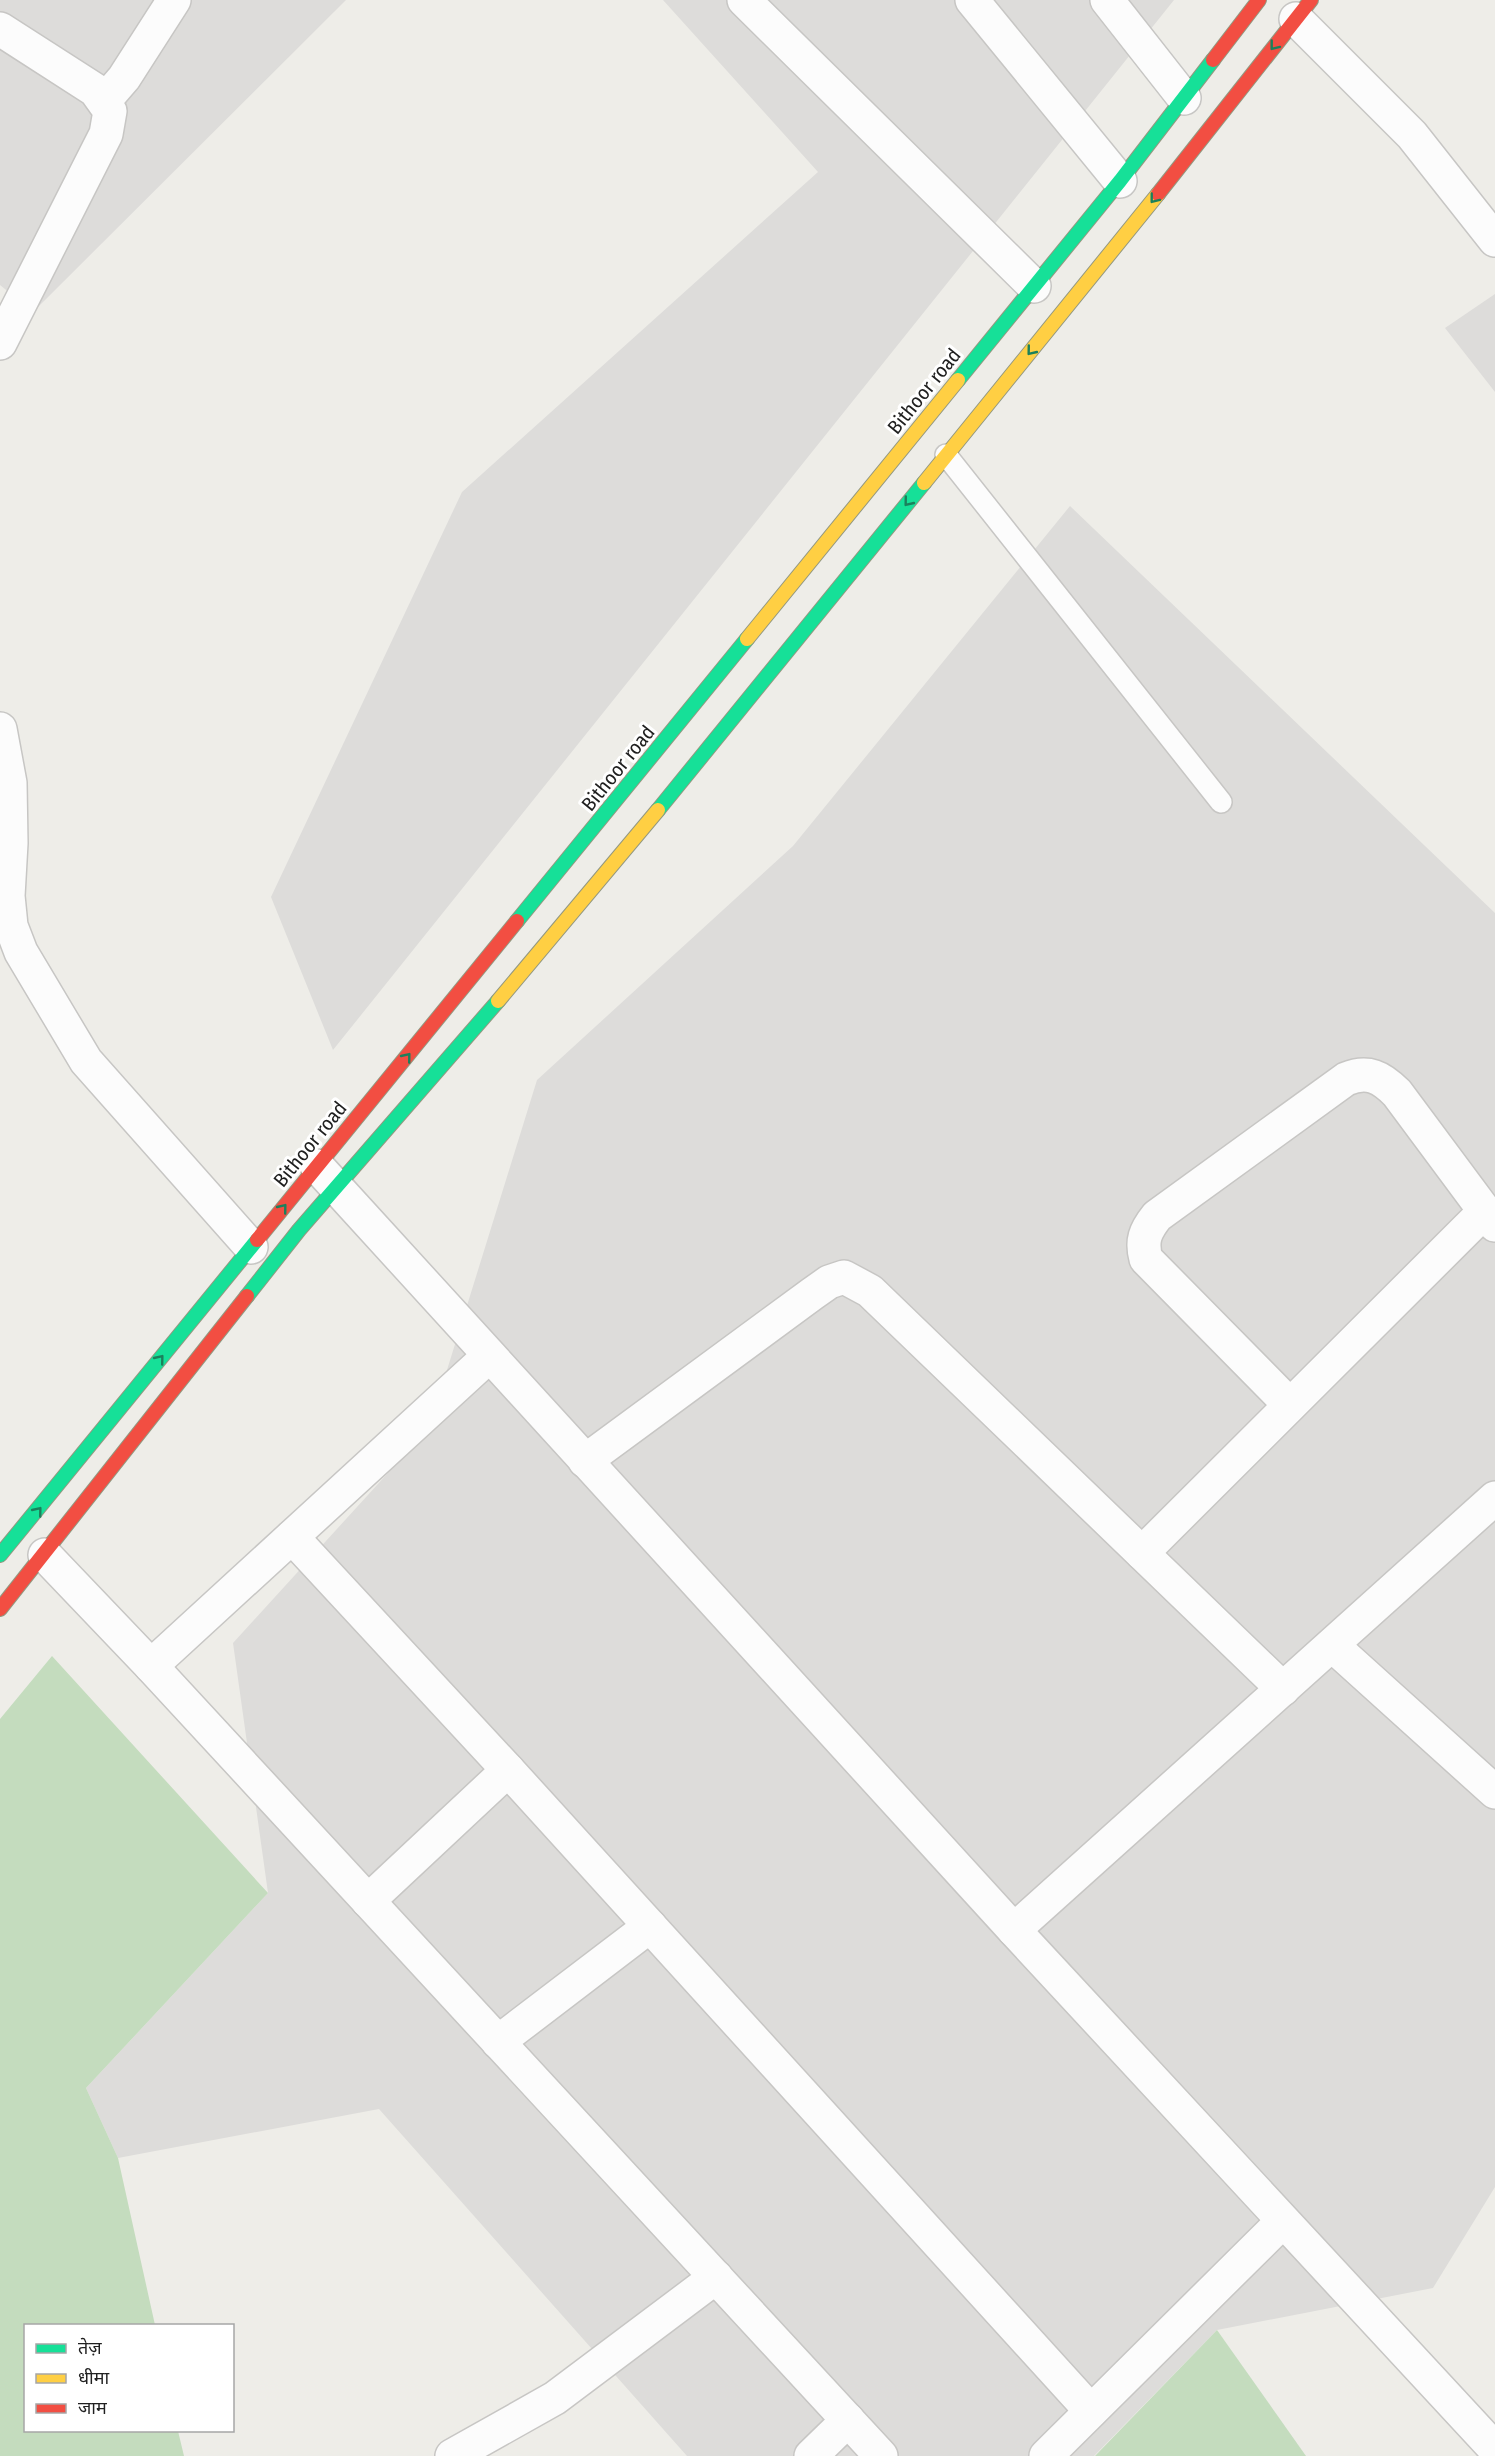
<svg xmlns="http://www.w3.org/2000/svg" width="1495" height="2456" font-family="'Fira Sans Condensed','Noto Sans Devanagari',sans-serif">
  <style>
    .residential { fill: #dddcda }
    .forest { fill: #c4dcbe }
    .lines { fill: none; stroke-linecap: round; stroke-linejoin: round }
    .lane-casing { stroke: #c7c6c4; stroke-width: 24 }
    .street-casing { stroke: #c7c6c4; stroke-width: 36 }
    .fast-casing { stroke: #939880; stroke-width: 16 }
    .slow-casing { stroke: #939880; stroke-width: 16 }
    .jam-casing { stroke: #939880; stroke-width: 16 }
    .lane { stroke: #fcfcfc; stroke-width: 21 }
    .street { stroke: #fcfcfc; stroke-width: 33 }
    .fast { stroke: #16e098; stroke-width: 14 }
    .slow { stroke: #ffcf43; stroke-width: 14 }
    .jam { stroke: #f24e42; stroke-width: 14 }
    .oneway { stroke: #1b805c }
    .labels { text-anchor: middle; stroke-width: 6; stroke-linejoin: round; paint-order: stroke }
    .street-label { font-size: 20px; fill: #202020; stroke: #fff }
  </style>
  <rect width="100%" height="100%" fill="#eeede8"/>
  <g class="residential">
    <path d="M0 0H346L33 312 0 285Z"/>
    <path d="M663 0H1174L333 1050 271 897 462 492 818 172Z"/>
    <path d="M1495 294V392L1445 328Z"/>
    <path d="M1070 506 1495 913V2187L1433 2288 1217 2330 1094 2456H687L379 2109 118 2158 86 2088 268 1893 233 1643 429 1428 537 1080 793 846Z"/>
  </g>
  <g class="forest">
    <path d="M52 1656 268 1893 86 2088 118 2158 155 2325 26 2326V2430L178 2431 184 2456H0V1719Z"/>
    <path d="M1217 2330 1306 2456H1095Z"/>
  </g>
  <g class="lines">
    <g class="lane-casing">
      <path id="lane" d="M946 455 1221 802"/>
    </g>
    <g class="street-casing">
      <g id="street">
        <path d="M744 0 1034 286"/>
        <path d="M972 0 1120 181"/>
        <path d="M1107 0 1184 98"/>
        <path d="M1296 19 1412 135 1495 240"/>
        <path d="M0 29 95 90 110 111 106 134 0 343"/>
        <path d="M105 100 124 78 174 0"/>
        <path d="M0 729 10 783 11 843 8 896 11 926 21 952 86 1061 251 1247"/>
        <path d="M317 1166 1014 1930 1495 2449"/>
        <path d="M1290 1405 1146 1259C1141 1241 1145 1231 1157 1216L1346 1079C1368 1070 1381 1077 1397 1093L1495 1225"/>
        <path d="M585 1461 812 1294 829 1282 844 1277 870 1291 1283 1689"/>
        <path d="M292 1537 508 1770 1091 2411"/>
        <path d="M1142 1553 1485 1211"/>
        <path d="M45 1555 151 1666 881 2456"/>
        <path d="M1332 1645 1495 1792"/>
        <path d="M151 1666 489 1356"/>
        <path d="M368 1901 508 1770"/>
        <path d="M1014 1930 1495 1498"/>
        <path d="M498 2042 650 1926"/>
        <path d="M452 2456 555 2398 716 2277"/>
        <path d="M811 2456 848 2420"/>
        <path d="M1046 2456 1283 2221"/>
      </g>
    </g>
    <g class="fast-casing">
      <g id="fast">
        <path d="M958 380 1120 181 1213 60"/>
        <path d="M658 810 924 483"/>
        <path d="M517 921 747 639"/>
        <path d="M247 1296 299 1230 498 1001"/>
        <path d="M0 1555 257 1240"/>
      </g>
    </g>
    <g class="slow-casing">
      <g id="slow">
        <path d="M924 483 1158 194"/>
        <path d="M747 639 958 380"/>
        <path d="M498 1001 658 810"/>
      </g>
    </g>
    <g class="jam-casing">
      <g id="jam">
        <path d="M1213 60 1259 0"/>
        <path d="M1158 194 1311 0"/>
        <path d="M257 1240 517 921"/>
        <path d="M0 1609 247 1296"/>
      </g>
    </g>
    <use href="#lane" class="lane"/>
    <use href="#street" class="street"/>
    <use href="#fast" class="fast"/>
    <use href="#slow" class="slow"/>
    <use href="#jam" class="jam"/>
  </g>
  <defs><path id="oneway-chevron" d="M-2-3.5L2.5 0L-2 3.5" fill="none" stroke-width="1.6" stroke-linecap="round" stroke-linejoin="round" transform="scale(1.5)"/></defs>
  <g class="oneway">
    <use href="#oneway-chevron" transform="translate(1274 46) rotate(128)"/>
    <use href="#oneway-chevron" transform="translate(1154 199) rotate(128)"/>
    <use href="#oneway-chevron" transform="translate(1031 351) rotate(129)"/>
    <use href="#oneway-chevron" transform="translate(908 502) rotate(129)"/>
    <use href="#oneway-chevron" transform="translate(407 1057) rotate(-51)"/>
    <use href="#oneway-chevron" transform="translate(283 1208) rotate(-51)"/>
    <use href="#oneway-chevron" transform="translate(160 1359) rotate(-51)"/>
    <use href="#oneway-chevron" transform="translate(38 1511) rotate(-51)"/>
  </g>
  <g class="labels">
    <g class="street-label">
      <text transform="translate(924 391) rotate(-51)" y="7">Bithoor road</text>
      <text transform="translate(618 768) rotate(-51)" y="7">Bithoor road</text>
      <text transform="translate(310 1144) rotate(-51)" y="7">Bithoor road</text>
    </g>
  </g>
  <rect x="24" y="2324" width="210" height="108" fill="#ffffff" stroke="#a6a6a6" stroke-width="1.5"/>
  <rect x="36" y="2344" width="30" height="9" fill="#16e098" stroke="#a6a6a6" stroke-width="1.5"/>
  <text x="78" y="2354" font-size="18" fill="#202020">तेज़</text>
  <rect x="36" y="2374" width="30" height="9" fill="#ffcf43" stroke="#a6a6a6" stroke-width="1.5"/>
  <text x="78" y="2384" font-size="18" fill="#202020">धीमा</text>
  <rect x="36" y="2404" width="30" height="9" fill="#f24e42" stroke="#a6a6a6" stroke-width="1.5"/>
  <text x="78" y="2414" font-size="18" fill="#202020">जाम</text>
</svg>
